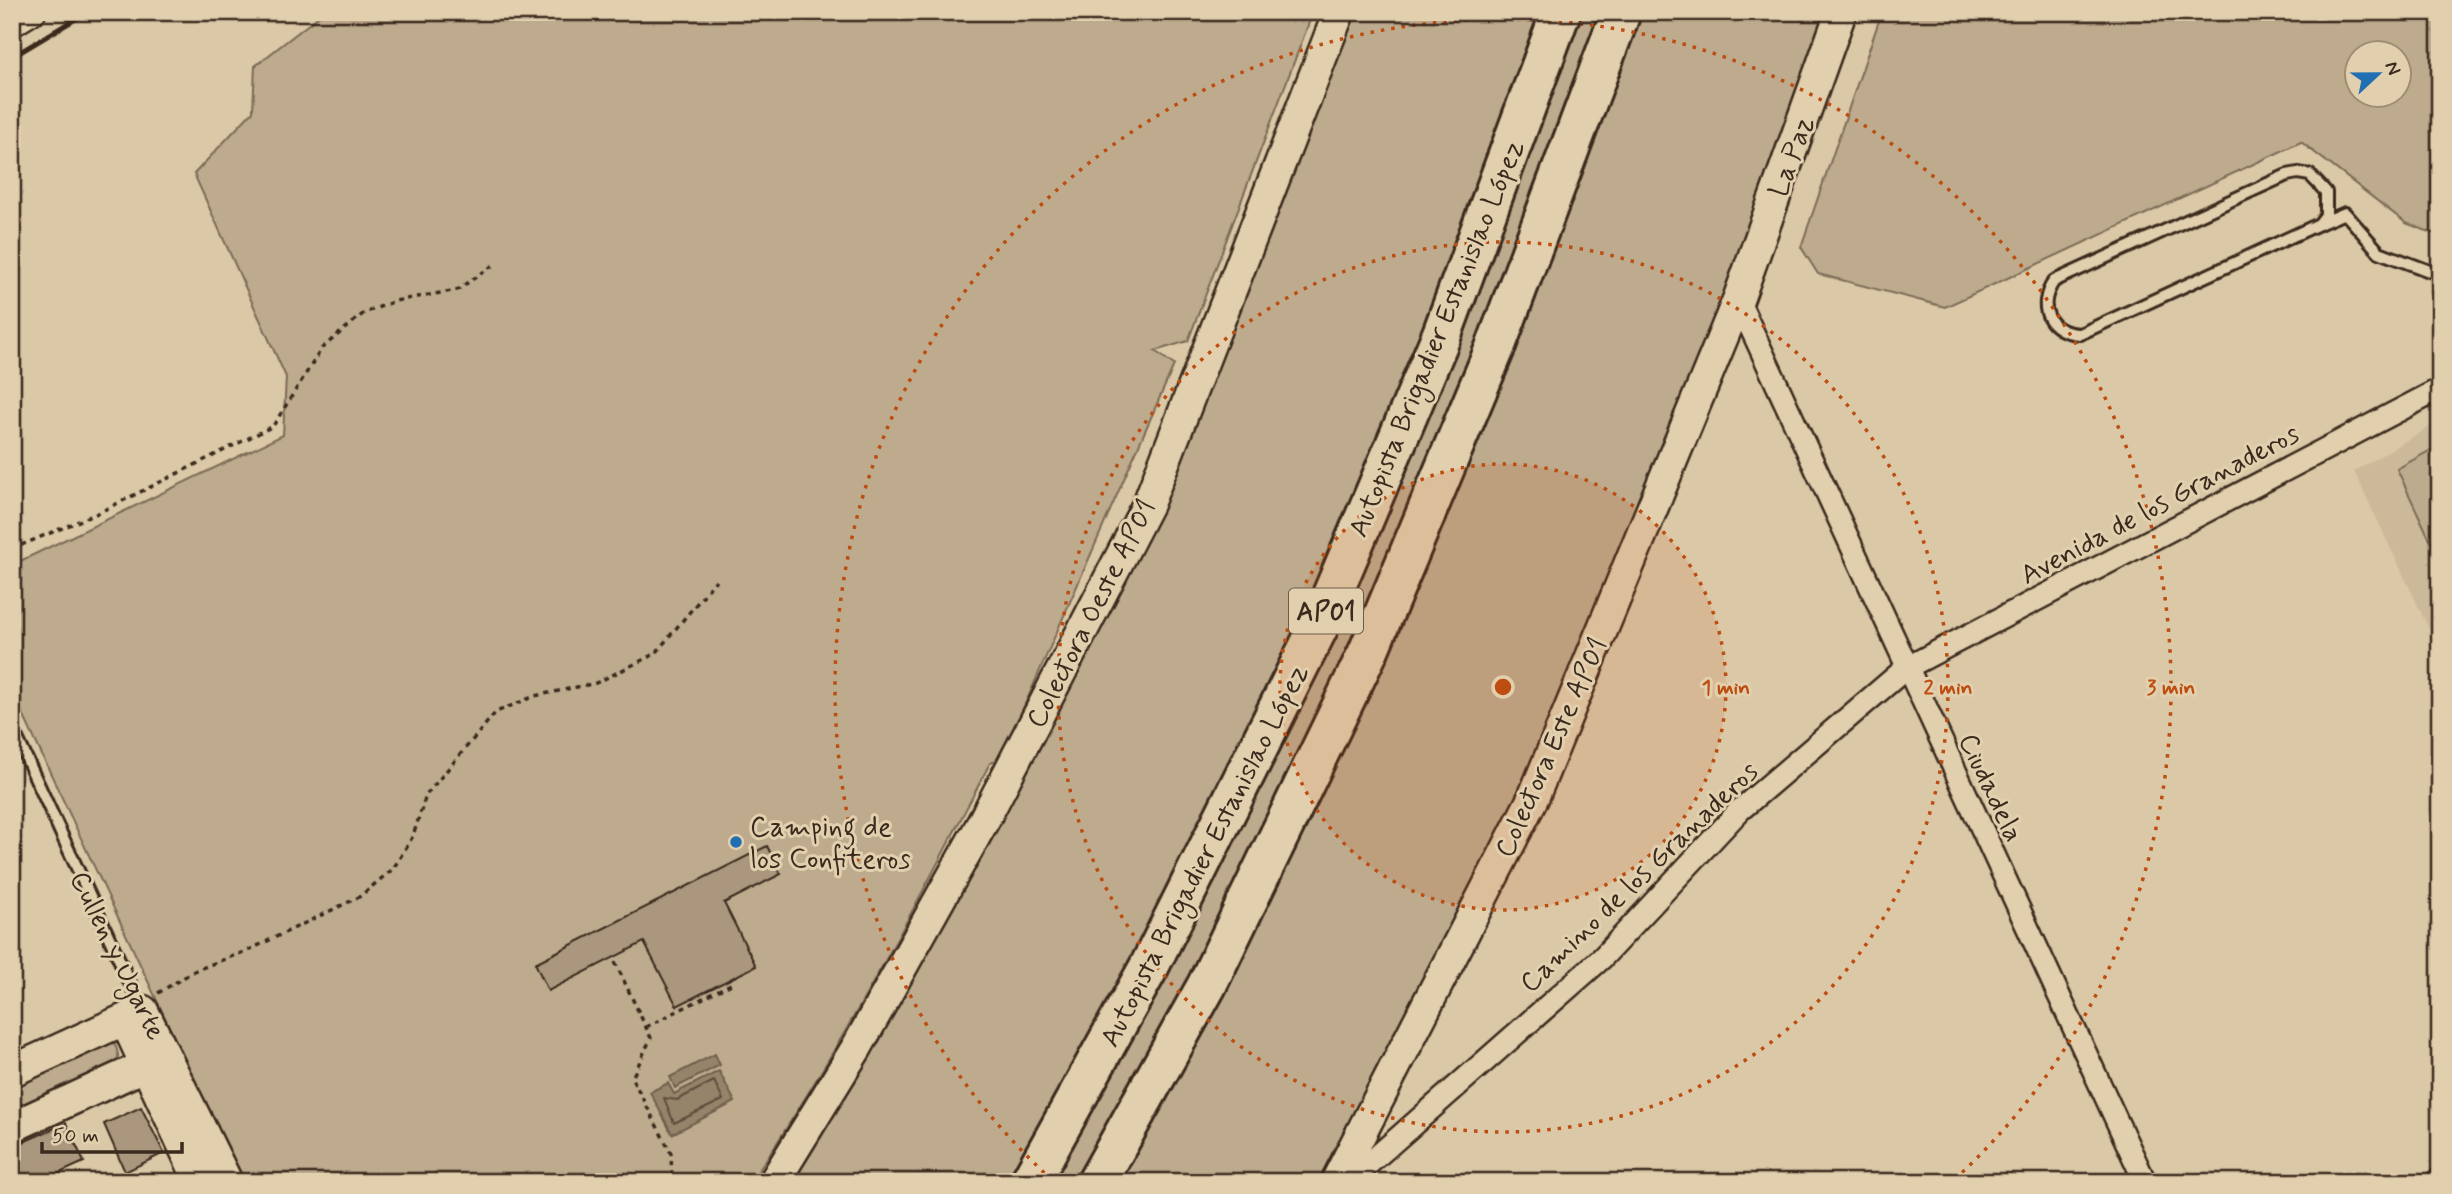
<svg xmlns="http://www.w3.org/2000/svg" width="2452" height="1194" font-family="Mynerve,sans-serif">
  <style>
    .built { fill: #ccb99a }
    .green { fill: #beab8e; stroke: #7c6a56; stroke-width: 2; fill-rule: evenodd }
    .water { fill: #95836b; stroke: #715f4c; stroke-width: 2 }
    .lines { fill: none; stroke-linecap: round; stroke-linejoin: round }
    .shore { stroke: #5f4e3d; stroke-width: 2 }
    .building { fill: #aa977d; stroke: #3b2a1e; stroke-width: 2 }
    .lane-casing { stroke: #3b2a1e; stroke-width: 16 }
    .street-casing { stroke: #3b2a1e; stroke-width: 26 }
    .secondary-casing { stroke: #3b2a1e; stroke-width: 35 }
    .highway-casing { stroke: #3b2a1e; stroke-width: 44 }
    .path { stroke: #3b2a1e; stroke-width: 3.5; stroke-dasharray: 5 5; stroke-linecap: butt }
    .lane { stroke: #e2cfad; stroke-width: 10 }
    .street { stroke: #e2cfad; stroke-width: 21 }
    .secondary { stroke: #e2cfad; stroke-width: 30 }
    .highway { stroke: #e2cfad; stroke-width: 38 }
    .rail { stroke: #3b2a1e; stroke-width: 5 }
    .ring { fill: none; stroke: #bd4d10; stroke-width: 3.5; stroke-dasharray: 3.5 7 }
    .poi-dot { fill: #1f6fb2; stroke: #e2cfad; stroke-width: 2.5 }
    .labels { text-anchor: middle; stroke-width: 6; stroke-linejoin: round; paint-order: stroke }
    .shield { fill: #e2cfad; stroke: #6d5c49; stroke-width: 2 }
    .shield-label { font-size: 26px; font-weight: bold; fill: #3b2a1e }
    .street-label { font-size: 28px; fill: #3b2a1e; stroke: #e2cfad }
    .poi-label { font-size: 28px; fill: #3b2a1e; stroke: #e2cfad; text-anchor: start }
    .centre { fill: #bd4d10; stroke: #e2cfad; stroke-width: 3.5 }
    .ring-label { font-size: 21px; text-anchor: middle; font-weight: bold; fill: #bd4d10; stroke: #e2cfad; stroke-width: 6; stroke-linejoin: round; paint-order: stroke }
  </style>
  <rect width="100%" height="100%" fill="#dbc8a7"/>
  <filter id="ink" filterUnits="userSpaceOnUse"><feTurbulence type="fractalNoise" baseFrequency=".0143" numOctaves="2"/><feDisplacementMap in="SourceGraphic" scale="14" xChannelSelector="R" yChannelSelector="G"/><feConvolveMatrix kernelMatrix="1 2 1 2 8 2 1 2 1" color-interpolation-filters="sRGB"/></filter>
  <g filter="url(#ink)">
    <path class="built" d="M2440 421V652L2354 471Z"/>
    <g class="green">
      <path d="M324 12H1313L1188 341 1155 351 1174 365 1001 759 990 763C916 906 841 1049 751 1182H242L12 691V565L283 435 286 377 194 174 253 111 255 66Z"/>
      <path d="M1339 12H1841L1533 797 1336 1182H774L1148 504Z"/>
      <path d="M1882 12H2440V236L2406 223 2301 142 1945 307 1818 274 1801 247ZM2358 52H2400V94H2358Z"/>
      <path d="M2440 445V561L2397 469Z"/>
      <path d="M103 1037 113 1041C119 1052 120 1059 115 1069L12 1118V1077Z"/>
    </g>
    <g class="water">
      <path d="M715 1054 720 1065 675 1088 670 1077Z"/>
      <path d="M719 1071 735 1102 672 1134 650 1092 668 1083 674 1094Z"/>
    </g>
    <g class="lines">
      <path class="shore" d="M714 1081 723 1100 674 1123 664 1098 677 1100Z"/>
    </g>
    <g class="building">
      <path d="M767 846 781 874 724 903 756 966 677 1006 644 942 548 991 535 963Z"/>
      <path d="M141 1107 164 1153 125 1172 104 1124Z"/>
      <path d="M66 1123 84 1162 40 1182H15L12 1175V1147Z"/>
    </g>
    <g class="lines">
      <g class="lane-casing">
        <g id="lane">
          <path d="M2298 173 2310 175 2326 192V215L2319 224 2080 334C2049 333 2036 307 2054 281L2287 175Z"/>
          <path d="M2319 224 2345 213 2379 252 2440 275"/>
          <path d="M12 727 143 1011"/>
        </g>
      </g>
      <g class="street-casing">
        <g id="street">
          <path d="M12 26 35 12"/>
          <path d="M1738 300 2145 1182"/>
          <path d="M1348 1182 1602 958 1740 810 1906 668 2440 389"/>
          <path d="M2436 1182 2440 1180"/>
        </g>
      </g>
      <g class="secondary-casing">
        <g id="secondary">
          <path d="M125 1020 200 1182"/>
          <path d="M12 1071 143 1011 227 1182"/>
          <path d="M12 1127 164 1057"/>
          <path d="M774 1182 857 1047 984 820 1148 504 1339 12"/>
          <path d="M1336 1182 1533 798 1738 300 1841 12"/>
        </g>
      </g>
      <g class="highway-casing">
        <g id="highway">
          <path d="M1030 1182 1149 967 1319 626 1442 334 1561 12"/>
          <path d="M1097 1182 1207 985 1368 652 1495 348 1621 12"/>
        </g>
      </g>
      <g class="path">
        <path d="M12 549 98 513 273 426 322 348 364 313 395 301 457 290 495 264"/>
        <path d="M615 962 651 1038 632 1078 671 1153 672 1182"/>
        <path d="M158 993 196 970 249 950 359 897 393 869 413 836 426 795 496 712 535 696 596 683 655 654 716 580"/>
        <path d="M646 1027 735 982"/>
      </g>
      <use href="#lane" class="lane"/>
      <use href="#street" class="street"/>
      <use href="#secondary" class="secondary"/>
      <use href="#highway" class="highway"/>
      <path class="rail" d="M12 57 87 12"/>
    </g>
  </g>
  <circle cx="1503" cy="687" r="223" fill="#bd4d10" fill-opacity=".12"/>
  <g class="ring">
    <circle cx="1503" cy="687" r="223"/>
    <circle cx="1503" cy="687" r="445"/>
    <path d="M1052 1180A668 668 0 1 1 1954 1180"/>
  </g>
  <circle class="poi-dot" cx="736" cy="842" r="7"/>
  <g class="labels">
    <rect class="shield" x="1289" y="588.5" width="74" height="45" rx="5"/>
    <g class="shield-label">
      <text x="1326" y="620">AP01</text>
    </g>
    <g class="street-label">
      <text transform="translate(1790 156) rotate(-70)" y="10">La Paz</text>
      <text transform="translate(1435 338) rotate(-68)" y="10">Autopista Brigadier Estanislao López</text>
      <text transform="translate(2159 503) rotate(-28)" y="10">Avenida de los Granaderos</text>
      <text transform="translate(1090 613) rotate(-63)" y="10">Colectora Oeste AP01</text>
      <text transform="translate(1550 747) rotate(-66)" y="10">Colectora Este AP01</text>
      <text transform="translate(1992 787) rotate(65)" y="10">Ciudadela</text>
      <text transform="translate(1203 855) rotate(-63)" y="10">Autopista Brigadier Estanislao López</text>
      <text transform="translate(1638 876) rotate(-44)" y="10">Camino de los Granaderos</text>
      <text transform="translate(119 955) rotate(64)" y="10">Cullen y Ugarte</text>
    </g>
    <g class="poi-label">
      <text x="750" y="836">Camping de<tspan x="750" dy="32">los Confiteros</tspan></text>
    </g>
  </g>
  <circle cx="1503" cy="687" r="10" class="centre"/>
  <g class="ring-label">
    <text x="1726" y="694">1 min</text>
    <text x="1948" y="694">2 min</text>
    <text x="2171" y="694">3 min</text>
  </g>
  <rect width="2452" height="1194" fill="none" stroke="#e2cfad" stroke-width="42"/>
  <rect x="21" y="21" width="2410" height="1152" fill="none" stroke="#3b2a1e" stroke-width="2.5" filter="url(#ink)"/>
  <g transform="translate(2378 74) rotate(68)"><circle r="33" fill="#e2cfad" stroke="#9f8d74" stroke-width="2"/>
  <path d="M0-5L12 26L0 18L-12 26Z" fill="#1f6fb2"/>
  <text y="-10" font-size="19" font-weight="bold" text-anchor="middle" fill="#3b2a1e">N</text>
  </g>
  <path d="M42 1142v10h140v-10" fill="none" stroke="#3b2a1e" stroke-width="3.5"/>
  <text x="52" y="1142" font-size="21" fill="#3b2a1e" stroke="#e2cfad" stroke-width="5" paint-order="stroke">50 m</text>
</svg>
